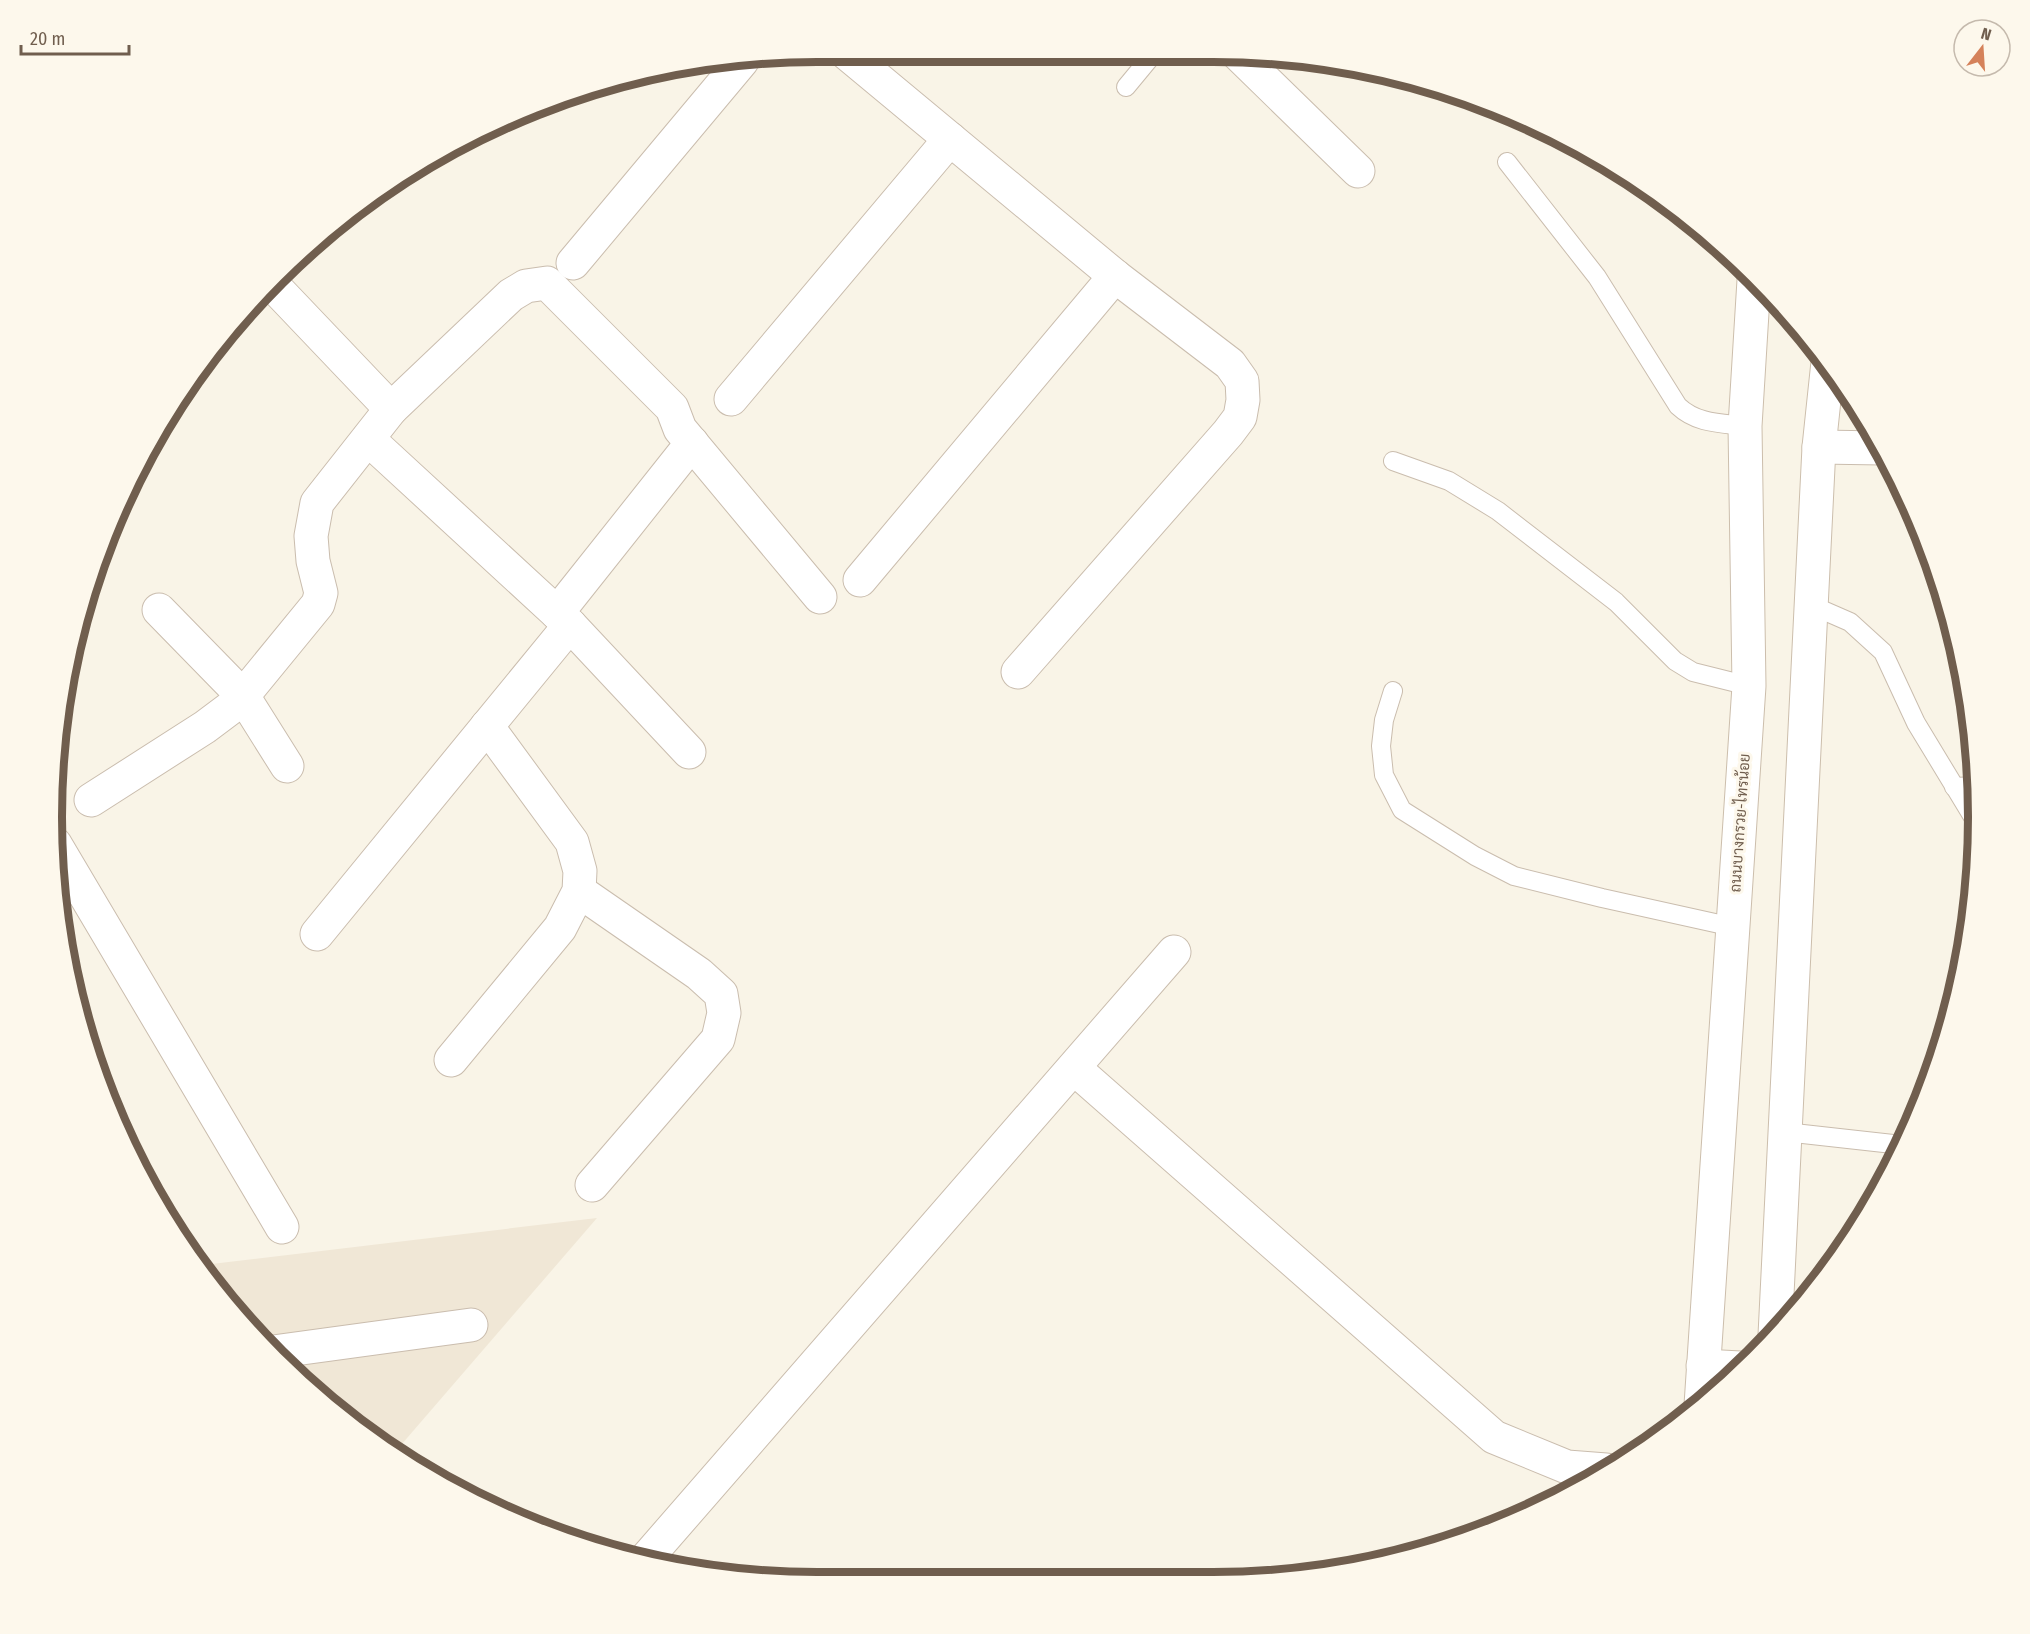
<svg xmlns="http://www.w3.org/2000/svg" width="2030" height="1634" font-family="'Fira Sans Condensed',Sarabun,sans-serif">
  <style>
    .residential { fill: #f0e7d6 }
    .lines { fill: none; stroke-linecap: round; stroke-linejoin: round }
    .service-casing { stroke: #cabdae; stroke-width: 20 }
    .minor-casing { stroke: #cabdae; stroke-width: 35 }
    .secondary-casing { stroke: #ccbeac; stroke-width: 35 }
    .service { stroke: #fff; stroke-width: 18 }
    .minor { stroke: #fff; stroke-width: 33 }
    .secondary { stroke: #fff; stroke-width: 33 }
    .labels { text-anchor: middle; stroke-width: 6; stroke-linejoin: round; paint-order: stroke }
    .street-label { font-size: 15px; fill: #705e4e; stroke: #fdf8ec }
    .rim { fill: none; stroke: #705e4e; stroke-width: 8 }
  </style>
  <rect width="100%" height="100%" fill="#f9f4e7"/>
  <path class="residential" d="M597 1218 395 1452 350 1424 241 1322 203 1265Z"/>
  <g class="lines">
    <g class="service-casing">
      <g id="service">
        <path d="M1126 87 1155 52"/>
        <path d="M1507 162 1597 277 1678 406C1697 424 1721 423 1745 426"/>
        <path d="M1393 461 1449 481 1498 511 1616 602 1675 661 1693 672 1749 686"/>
        <path d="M1811 605 1850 622 1883 652 1916 723 1976 822"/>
        <path d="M1393 691 1384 720 1381 746 1384 775 1402 810 1475 856 1514 876 1602 898 1733 927"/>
        <path d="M1954 787 1977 786"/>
        <path d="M1785 1132 1902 1145"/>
      </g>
    </g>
    <g class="minor-casing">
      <g id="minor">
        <path d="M844 51 1115 276 1230 364 1242 381 1243 400 1240 417 1228 433 1018 672"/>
        <path d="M1237 53 1358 171"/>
        <path d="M573 263 742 61"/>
        <path d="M270 282 391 409"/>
        <path d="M731 399 950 139"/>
        <path d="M368 439 570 625 689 752"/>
        <path d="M1819 447 1882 448"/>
        <path d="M860 580 1115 276"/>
        <path d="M159 610 243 696 287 766"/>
        <path d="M557 613 692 443"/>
        <path d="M91 800 205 727 237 703 318 604 321 593 313 561 311 536 317 503 391 409 511 295 526 286 547 283 672 408 680 429 820 597"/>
        <path d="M55 844 282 1227"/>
        <path d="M579 891 699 974 721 994 724 1013 718 1039 592 1185"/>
        <path d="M317 934 570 625"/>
        <path d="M451 1060 560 928 579 891 580 871 572 842 487 726"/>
        <path d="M1074 1068 1494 1437 1567 1467 1606 1470"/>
        <path d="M273 1352 471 1325"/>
        <path d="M644 1561 1174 952"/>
      </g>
    </g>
    <g class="secondary-casing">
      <g id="secondary">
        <path d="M1775 1335 1819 447 1828 362"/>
        <path d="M1703 1366 1740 1368"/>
        <path d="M1701 1405 1749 686 1745 426 1754 280"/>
      </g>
    </g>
    <use href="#service" class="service"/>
    <use href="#minor" class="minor"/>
    <use href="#secondary" class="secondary"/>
  </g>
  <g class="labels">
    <g class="street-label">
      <text transform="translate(1740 823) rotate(-86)" y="5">ถนนบางกรวย-ไทรน้อย</text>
    </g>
  </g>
  <path d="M0 0H2030V1634H0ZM817 62H1213A755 755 0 0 1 1968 817V817A755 755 0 0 1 1213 1572H817A755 755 0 0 1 62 817V817A755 755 0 0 1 817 62Z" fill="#fdf8ec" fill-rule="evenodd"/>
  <path class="rim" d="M817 62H1213A755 755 0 0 1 1968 817V817A755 755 0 0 1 1213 1572H817A755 755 0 0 1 62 817V817A755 755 0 0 1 817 62Z"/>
  <g transform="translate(1982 48) rotate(17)"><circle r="28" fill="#fdf8ec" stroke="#c5baad" stroke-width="1.5"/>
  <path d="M0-4.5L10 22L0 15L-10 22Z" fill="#d5825a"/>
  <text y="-9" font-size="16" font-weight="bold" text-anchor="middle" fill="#705e4e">N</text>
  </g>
  <path d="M21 45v9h108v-9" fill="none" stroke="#705e4e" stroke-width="3"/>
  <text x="30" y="45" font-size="18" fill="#705e4e" stroke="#fdf8ec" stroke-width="4.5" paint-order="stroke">20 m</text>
</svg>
